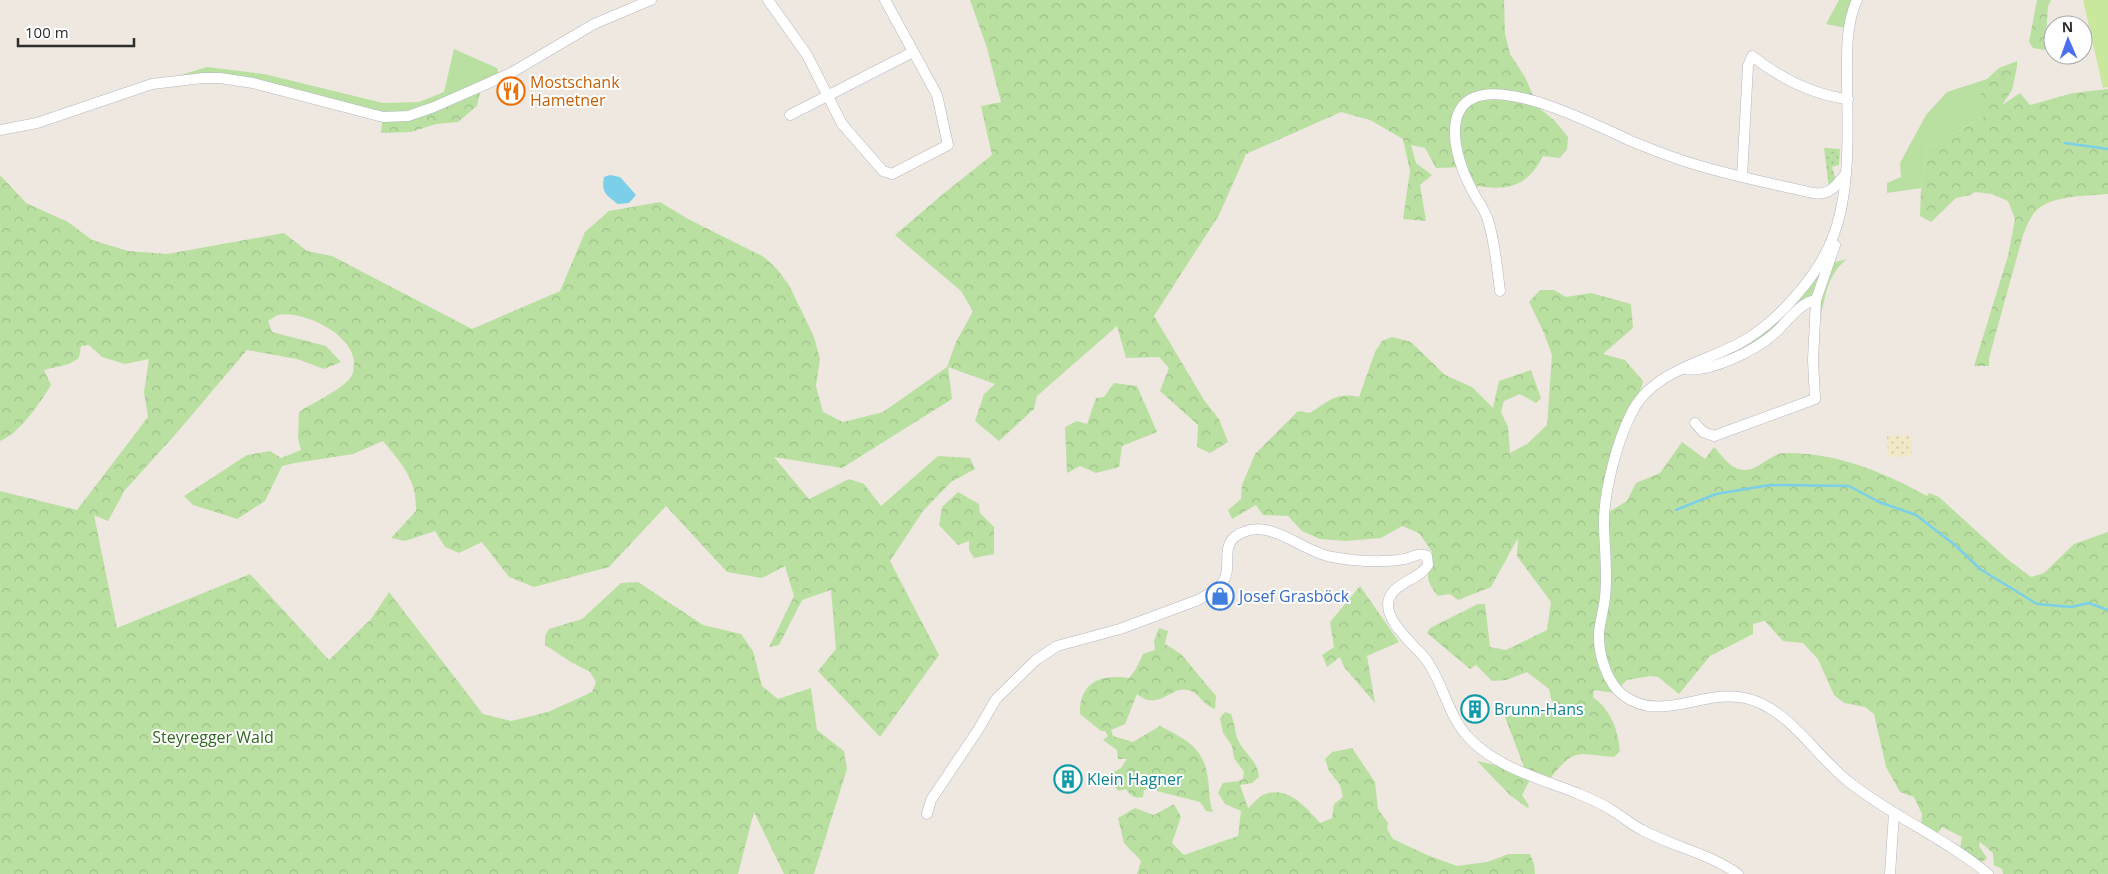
<svg xmlns="http://www.w3.org/2000/svg" width="2108" height="874" font-family="'Open Sans',sans-serif">
  <style>
    .grass { fill: #b9e0a1 }
    .forest { fill: url(#forest-crowns) }
    .sand { fill: url(#sand-dots) }
    .garden { fill: url(#garden-dots) }
    .pitch { fill: #cae79e }
    .water { fill: #7bcfe8 }
    .lines { fill: none; stroke-linecap: round; stroke-linejoin: round }
    .stream { stroke: #7bcfe8; stroke-width: 2.5 }
    .minor-casing { stroke: #b4b7c0; stroke-width: 11 }
    .minor { stroke: #fff; stroke-width: 10 }
    .labels { text-anchor: middle; stroke-width: 4; stroke-linejoin: round; paint-order: stroke }
    .food-label { font-size: 16px; fill: #c56008; stroke: #fff; text-anchor: start }
    .shop-label { font-size: 16px; fill: #366cbe; stroke: #fff; text-anchor: start }
    .culture-label { font-size: 16px; fill: #0d838f; stroke: #fff; text-anchor: start }
    .park-label { font-size: 16px; fill: #316820; stroke: #fff }
  </style>
  <defs>
    <pattern id="forest-crowns" width="20" height="18" patternUnits="userSpaceOnUse" patternTransform="scale(1.25)"><rect width="20" height="18" fill="#b9e0a1"/><path d="M2 6a3 3 0 1 1 6 0M12 15a3 3 0 1 1 6 0" fill="none" stroke="#9fc08b"/></pattern>
    <pattern id="sand-dots" width="8" height="8" patternUnits="userSpaceOnUse" patternTransform="scale(1.25)"><rect width="8" height="8" fill="#f0e8c7"/><path d="M2 2h.1M6 6h.1" fill="none" stroke="#cec7ab" stroke-width="1.8" stroke-linecap="round"/></pattern>
    <pattern id="garden-dots" width="8" height="8" patternUnits="userSpaceOnUse" patternTransform="scale(1.25)"><rect width="8" height="8" fill="#b9e0a1"/><path d="M2 2h.1M6 6h.1" fill="none" stroke="#9fc08b" stroke-width="1.8" stroke-linecap="round"/></pattern>
  </defs>
  <rect width="100%" height="100%" fill="#eee8e1"/>
  <g class="grass">
    <path d="M1839 0H1853L1846 28 1826 24Z"/>
    <path d="M454 49 497 68 499 74 419 110 396 115 283 87 171 78 207 67 264 74 383 103 419 102 444 92Z"/>
    <path d="M2017 61V67L2001 70 1984 116 1927 148 1921 188 1887 193V183L1901 177 1900 163 1926 115 1947 92 1987 79 1999 68Z"/>
    <path d="M1847 259C1827 275 1825 297 1820 321L1819 303 1832 263Z"/>
    <path d="M1823 263 1817 291 1755 346 1698 368 1736 349Z"/>
  </g>
  <g class="forest">
    <path d="M970 0H1504L1505 34 1510 54 1525 77 1538 107 1555 121 1568 137 1567 149 1560 158 1543 156C1528 186 1509 191 1478 186L1475 189 1464 167 1436 168 1425 148 1411 145 1416 163 1432 175 1420 185 1426 221 1403 219 1410 171 1403 139 1370 120 1341 112 1246 154 1219 215 1154 316 1204 400 1219 419 1228 442 1210 453 1197 447 1198 425 1160 391 1169 368 1159 357 1126 358 1117 326 1037 396 1034 409 999 441 975 421 984 394 995 384 948 367 952 399 842 468 774 457 809 499 849 479 864 484 881 506 938 456 970 458 975 469 951 482 923 511 890 561 939 655 880 737 818 671 836 649 831 590 802 600 779 645 769 647 794 596 785 566 762 578 727 572 666 506 609 567 534 587 509 577 482 542 459 553 445 547 435 531 405 541 391 538 416 511C417 479 401 463 383 441L353 454 295 463 282 466 265 501 237 519 193 505 184 496 247 455 270 451 281 458 301 450 298 439 299 412C312 403 346 388 352 375 354 372 353 368 354 364 355 335 303 310 278 315 275 316 271 319 268 321L272 332 326 346 341 362 324 369 297 359 247 350 174 436 125 490 108 521 94 515 117 628 250 574 329 660 371 619 389 592 483 714 511 721 548 712 592 692 596 682 590 672 571 662 545 645V636L549 629 582 619 621 583 638 582 703 625 741 634 753 651 762 686 778 699 811 688 817 730 844 751 847 769 814 874H784L754 812 738 874H0V491L77 510 148 417 144 392 149 359 125 364 102 357 89 345 81 346 79 358 69 364 44 370 51 385C40 403 20 433 0 441V175L26 203 68 222 92 240 128 251 167 254 284 233 307 251 332 256 472 329 560 291 585 232 609 211 660 202 688 219 764 257 777 269 789 285 814 337 820 359 816 386 823 412 843 422 883 412 947 367 956 342 973 311 961 291 895 235 943 194 992 155 981 106 1001 102 987 48Z"/>
    <path d="M2037 0H2051L2048 6 2045 50 2033 48 2029 42Z"/>
    <path d="M2017 67 2012 90 2002 105 2020 93 2030 105 2073 93 2108 89V194C2087 196 2057 195 2039 208 2031 214 2027 226 2023 235L1989 358V366H1974L2008 256 2015 219 2008 201 1992 194 1975 192 1970 195 1956 198 1931 222 1920 216 1921 188 1927 148 1984 116 1977 99 2001 70Z"/>
    <path d="M481 88 477 106 458 122 436 124 411 132 381 133 382 120 399 122 420 116Z"/>
    <path d="M1540 290H1554L1566 297 1591 293 1631 304 1633 328 1603 354 1625 360 1643 381C1641 395 1630 405 1624 419L1602 516 1627 501 1636 483 1660 473 1682 442 1705 459 1714 447C1720 453 1728 465 1736 468 1755 477 1768 453 1785 453 1835 452 1884 472 1927 496L1929 493 1939 497 2006 558 2031 577 2044 573 2074 544 2108 532V874H2003L2002 869 1994 865 1993 853 1980 842 1979 846 1987 858 1981 863 1960 848 1962 837 1942 827 1937 834 1921 825 1922 814 1914 797 1900 792 1886 767 1874 714 1865 707 1844 703 1834 695 1818 659 1803 643 1783 641 1765 621 1753 624V634L1710 656 1679 694 1658 677 1650 676 1627 680 1614 693 1594 690 1593 697C1611 710 1618 730 1620 751L1614 757C1577 754 1574 747 1550 779L1539 776 1533 771 1526 773 1530 780 1522 795 1528 804 1529 809 1510 795 1477 761 1526 772 1505 717 1553 708 1549 689 1527 672 1506 680 1492 681 1476 665 1470 669 1427 633 1430 628 1478 604H1485L1490 647 1506 650 1547 630 1551 602 1517 556 1518 538 1491 587 1458 600 1450 594 1438 596C1423 578 1428 572 1432 552L1419 533 1402 526 1381 538 1346 541 1320 539 1302 531 1288 516 1263 515 1256 505 1232 519 1228 510 1241 499 1242 485 1255 454 1298 411 1310 413C1329 401 1336 392 1359 397L1375 352 1382 341 1392 337 1411 342 1445 375 1472 387 1493 408 1499 381 1531 370 1541 398 1536 403 1520 394 1504 401 1501 412 1508 427 1510 453 1527 444 1547 425 1552 355 1544 333 1529 302Z"/>
    <path d="M1114 383 1137 386 1157 432 1122 446 1119 467 1096 473 1080 466 1067 473 1065 427 1077 421 1087 424 1096 398 1104 397Z"/>
    <path d="M958 492 979 504 980 513 994 527V554L974 558 969 550V541L958 545 939 525 942 507Z"/>
    <path d="M1360 586 1399 642 1367 656 1375 703 1344 667 1340 657 1327 667 1322 655 1334 647 1330 622Z"/>
    <path d="M1159 628 1168 631 1165 644 1181 654 1216 696 1215 709C1201 704 1200 692 1187 690 1170 686 1159 712 1137 694L1125 724 1111 730 1113 736 1133 742 1160 726C1183 738 1202 746 1207 773 1210 787 1208 799 1213 812L1206 811 1200 802 1157 791 1155 788 1144 790 1143 797C1134 799 1131 796 1126 789L1119 791 1112 784 1114 772 1121 768 1127 759H1118L1117 750 1103 740 1108 736 1105 731H1101L1080 714C1079 682 1101 674 1129 678L1136 669 1143 654 1155 650 1154 641Z"/>
    <path d="M1225 712 1231 714C1234 722 1235 730 1237 738 1243 753 1258 760 1259 777L1252 783 1240 785 1248 808C1253 804 1258 797 1263 795 1287 784 1306 807 1320 823L1332 818 1334 804 1343 797 1340 785 1329 771 1325 759 1332 752 1352 748 1375 782 1378 809 1388 823 1387 829 1393 839 1427 855 1457 866 1487 862 1509 854H1530L1534 864 1535 874H1137L1141 861 1124 843 1118 818 1135 808 1154 815 1174 804 1181 817 1172 843 1184 855 1238 836 1241 811 1225 804 1218 793 1223 783 1238 781 1243 779 1244 772 1234 758 1232 746 1223 733 1220 718Z"/>
  </g>
  <path class="sand" d="M1911 435 1912 456 1888 457 1887 436Z"/>
  <path class="garden" d="M1824 148 1840 149 1839 165 1832 167 1835 177H1840L1829 188Z"/>
  <path class="pitch" d="M2083 0H2108V87L2103 88Z"/>
  <path class="water" d="M610 175 620 177 636 195 629 203 618 204C606 195 601 192 604 177Z"/>
  <g class="lines">
    <g class="stream">
      <path d="M2065 143 2108 149"/>
      <path d="M1676 510 1716 494 1770 485 1849 486 1879 502 1916 515 1955 545 1980 569 2037 604 2071 607 2089 603 2108 610"/>
    </g>
    <g class="minor-casing">
      <g id="minor">
        <path d="M768 0 807 55 842 124 883 171 892 174 948 145 937 95 885 0"/>
        <path d="M1857 0C1845 26 1847 57 1847 86 1848 131 1850 191 1834 234 1820 275 1776 324 1738 344 1700 364 1651 372 1631 414 1617 442 1604 491 1604 522 1604 547 1608 572 1605 597 1604 609 1600 621 1599 633 1598 654 1607 683 1623 695 1663 726 1710 683 1755 701 1793 715 1817 757 1849 782 1893 817 1945 838 1988 874"/>
        <path d="M790 115 913 52"/>
        <path d="M0 130 37 123 152 84 203 78H220L253 83 383 117 408 116 434 107 511 73 594 24 651 0"/>
        <path d="M1742 177 1748 66 1752 56C1779 77 1813 95 1848 99"/>
        <path d="M1500 291C1497 268 1495 242 1488 220 1485 210 1477 200 1472 190 1461 169 1449 137 1458 114 1478 62 1599 127 1631 141 1648 148 1666 155 1684 161 1726 175 1770 183 1813 193 1829 196 1835 187 1845 175"/>
        <path d="M1684 369C1711 373 1756 350 1775 333 1787 322 1800 302 1816 300"/>
        <path d="M1695 423 1703 432 1714 436 1815 399 1813 360 1816 300 1835 245"/>
        <path d="M927 814 931 800 978 730 996 699 1036 660 1057 646 1120 629 1198 600C1207 595 1217 590 1223 582 1233 567 1220 548 1236 536 1268 514 1301 552 1332 557 1355 561 1382 563 1405 559 1413 557 1419 552 1427 556L1428 565C1419 580 1395 582 1389 599 1382 619 1414 645 1425 658 1444 683 1447 715 1469 738 1497 768 1542 779 1579 794 1591 799 1603 804 1613 811 1623 817 1632 825 1642 830 1674 847 1708 853 1738 874"/>
        <path d="M1890 874 1894 813"/>
      </g>
    </g>
    <use href="#minor" class="minor"/>
  </g>
  <defs>
    <g id="restaurant-ring" transform="scale(1.4375)"><circle r="9.5" fill="#fff" stroke="#e8710a" stroke-width="1.5"/><path d="M-5-6h1v4h1v-4h1v4h1v-4h1v5L-1.5 .5V6h-2V.5L-5-1ZM5-6V6H3V1.5H1.5Q1.5-4 5-6Z" fill="#e8710a"/></g>
    <g id="shop-ring" transform="scale(1.4375)"><circle r="9.5" fill="#fff" stroke="#3f7fe0" stroke-width="1.5"/><path d="M-5-2.5h2.3a2.7 3.5 0 0 1 5.4 0H5L5.5 6h-11ZM-1.5-2.5h3a1.5 2.3 0 0 0-3 0Z" fill="#3f7fe0"/></g>
    <g id="building-ring" transform="scale(1.4375)"><circle r="9.5" fill="#fff" stroke="#0f9aa8" stroke-width="1.5"/><path d="M-4-6H4V6H1V3H-1V6H-4ZM-2.5-4.3h1.7v1.8h-1.7ZM.8-4.3h1.7v1.8H.8ZM-2.5-1h1.7V.8h-1.7ZM.8-1h1.7V.8H.8Z" fill="#0f9aa8"/></g>
  </defs>
  <g fill-rule="evenodd">
    <use href="#restaurant-ring" x="511" y="91"/>
    <use href="#shop-ring" x="1220" y="596"/>
    <use href="#building-ring" x="1475" y="709"/>
    <use href="#building-ring" x="1068" y="779"/>
  </g>
  <g class="labels">
    <g class="food-label">
      <text x="530" y="88">Mostschank<tspan x="530" dy="18">Hametner</tspan></text>
    </g>
    <g class="shop-label">
      <text x="1239" y="602">Josef Grasböck</text>
    </g>
    <g class="culture-label">
      <text x="1494" y="715">Brunn-Hans</text>
      <text x="1087" y="785">Klein Hagner</text>
    </g>
    <g class="park-label">
      <text x="213" y="743">Steyregger Wald</text>
    </g>
  </g>
  <g transform="translate(2068 40) rotate(358)"><circle r="24" fill="#ffffff" stroke="#ababab"/>
  <path d="M0-4L9 19L0 12L-9 19Z" fill="#4c6ff0"/>
  <text y="-8" font-size="14" font-weight="bold" text-anchor="middle" fill="#2d2d2d">N</text>
  </g>
  <path d="M18 38v8h116v-8" fill="none" stroke="#2d2d2d" stroke-width="2.5"/>
  <text x="25" y="38" font-size="15" fill="#2d2d2d" stroke="#ffffff" stroke-width="4" paint-order="stroke">100 m</text>
</svg>
